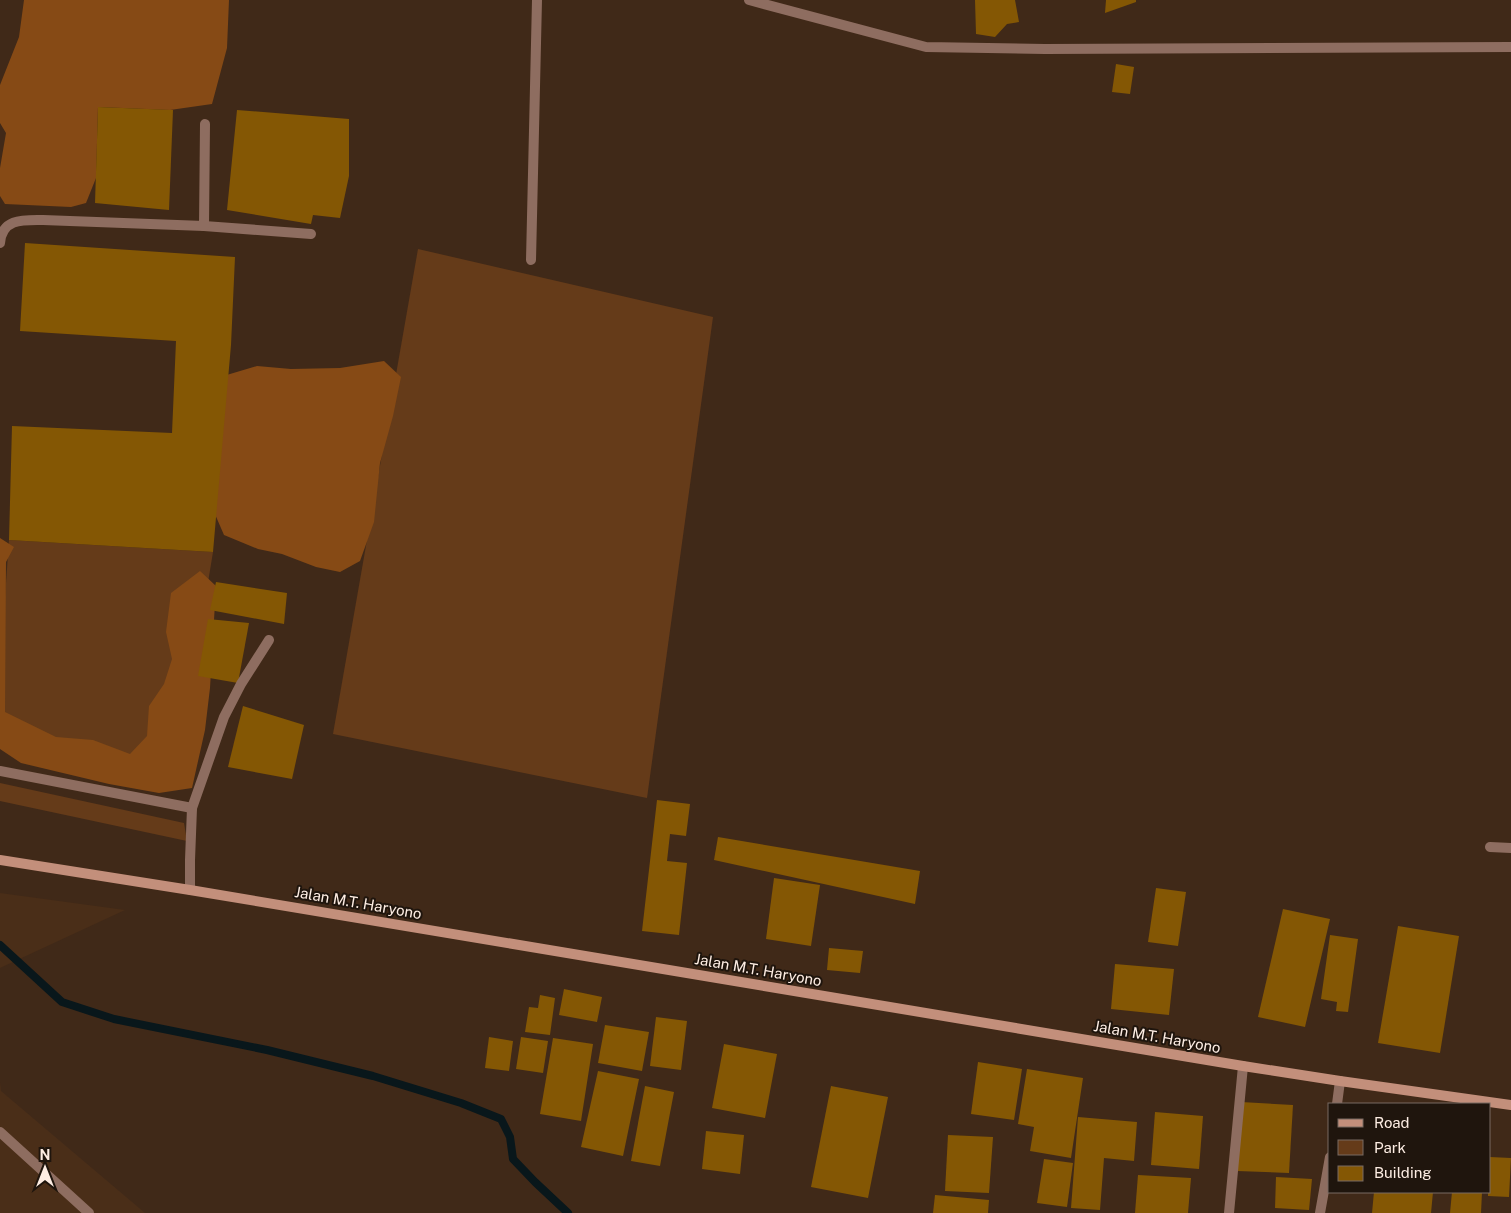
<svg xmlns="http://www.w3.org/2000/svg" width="1511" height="1213" font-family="'Public Sans',sans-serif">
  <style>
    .built { fill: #4a2e18 }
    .green { fill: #653b19 }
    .forest { fill: #864a15 }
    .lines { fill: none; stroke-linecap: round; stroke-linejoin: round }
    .stream { stroke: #09171b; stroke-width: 8 }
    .building { fill: #845704 }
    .service { stroke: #8e6d60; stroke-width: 10 }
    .minor { stroke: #8e6d60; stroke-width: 10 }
    .secondary { stroke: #c38f7b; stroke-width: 10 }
    .labels { text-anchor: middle; stroke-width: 4; stroke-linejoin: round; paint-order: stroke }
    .street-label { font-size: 15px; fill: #fdede3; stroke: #1f150d }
  </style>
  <rect width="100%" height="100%" fill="#402918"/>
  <g class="built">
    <path d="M0 893 125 910 0 968Z"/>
    <path d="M0 1082 1 1091 145 1213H0Z"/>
  </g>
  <g class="green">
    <path d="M418 249 713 317 647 798 333 734Z"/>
    <path d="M9 540 213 552 175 783 4 748 0 669Z"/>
    <path d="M0 783 184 823 187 841 0 801Z"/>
  </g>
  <g class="forest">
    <path d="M24 0H229L227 48 212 104 170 110 98 107 96 178 86 203 71 207 5 204 0 196V168L6 133 0 123V85L19 37Z"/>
    <path d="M384 361 401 377 393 416 380 463 374 522 360 561 340 572 316 567 282 554 258 549 224 535 211 505 220 377 257 366 291 369 340 368Z"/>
    <path d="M0 538 14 547 6 562 5 712 56 737 93 740 130 754 147 736 149 706 164 684 172 659 166 632 171 593 200 571 216 586 210 688 205 730 192 788 159 793 109 784 21 763 0 749Z"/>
  </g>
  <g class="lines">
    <path class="stream" d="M0 945 62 1002 114 1019 267 1050 373 1076 461 1103 501 1119 510 1137 513 1159 535 1182 568 1213"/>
  </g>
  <g class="building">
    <path d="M975 0H1015L1019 22 1007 24 995 37 976 34Z"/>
    <path d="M1106 0H1136V2L1105 13Z"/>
    <path d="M1116 64 1134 67 1130 94 1112 92Z"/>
    <path d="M98 107 173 110 169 210 95 203Z"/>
    <path d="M237 110 349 119V176L340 218 313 215 311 224 227 210Z"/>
    <path d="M25 243 235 257 231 345 213 552 9 540 12 426 172 433 176 341 20 331Z"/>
    <path d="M216 582 287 593 284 624 210 610Z"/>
    <path d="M208 619 249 623 238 683 198 676Z"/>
    <path d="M243 706 304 725 292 779 228 767Z"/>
    <path d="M657 800 690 804 686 836 670 834 667 861 687 863 679 935 642 931Z"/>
    <path d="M718 837 920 871 915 904 714 860Z"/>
    <path d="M774 878 820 885 811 946 766 939Z"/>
    <path d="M1156 888 1186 892 1178 946 1148 942Z"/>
    <path d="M1283 909 1330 919 1305 1027 1258 1017Z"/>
    <path d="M1398 926 1459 936 1440 1053 1378 1043Z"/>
    <path d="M1330 935 1358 939 1348 1012 1336 1011 1337 1002 1321 999Z"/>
    <path d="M829 948 863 951 860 973 827 970Z"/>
    <path d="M1115 964 1174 969 1169 1015 1111 1009Z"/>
    <path d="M564 989 602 997 597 1022 559 1015Z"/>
    <path d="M540 995 555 998 550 1035 525 1032 529 1007 538 1008Z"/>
    <path d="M656 1017 687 1021 681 1070 650 1066Z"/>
    <path d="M605 1025 649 1032 642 1071 598 1063Z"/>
    <path d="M489 1037 513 1041 509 1071 485 1068Z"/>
    <path d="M521 1037 548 1041 543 1073 516 1069Z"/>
    <path d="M553 1038 593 1044 581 1121 540 1114Z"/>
    <path d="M724 1044 777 1054 765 1118 712 1108Z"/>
    <path d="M978 1062 1022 1069 1014 1120 971 1114Z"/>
    <path d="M1027 1069 1083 1078 1071 1158 1030 1151 1034 1127 1018 1124Z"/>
    <path d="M598 1071 639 1079 623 1156 581 1147Z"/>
    <path d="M645 1086 674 1092 660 1166 631 1161Z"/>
    <path d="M831 1086 888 1097 868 1198 811 1187Z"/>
    <path d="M1241 1102 1293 1105 1289 1173 1237 1171Z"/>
    <path d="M1155 1112 1203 1116 1199 1169 1151 1165Z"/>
    <path d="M1078 1117 1137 1122 1134 1161 1104 1158 1100 1210 1071 1208Z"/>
    <path d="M706 1131 744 1135 740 1174 702 1169Z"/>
    <path d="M948 1135 993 1137 989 1193 945 1191Z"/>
    <path d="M1490 1157 1511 1158 1509 1197 1488 1196V1192H1490Z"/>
    <path d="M1044 1159 1073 1163 1067 1207 1037 1203Z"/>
    <path d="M1138 1175 1191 1178 1188 1213H1135Z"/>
    <path d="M1276 1177 1312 1179 1309 1210 1275 1208Z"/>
    <path d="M1374 1192H1433L1431 1213H1372Z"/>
    <path d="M1452 1192H1482L1481 1213H1450Z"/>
    <path d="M935 1195 989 1200 988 1213H933Z"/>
  </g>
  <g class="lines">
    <g class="service">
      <path d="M204 226 311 234"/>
      <path d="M0 243C2 218 24 220 43 220L204 226 205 124"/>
      <path d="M0 771 192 808 224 717 241 684 269 640"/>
      <path d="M190 890V860L192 808"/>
      <path d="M0 1132 89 1213"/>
    </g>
    <g class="minor">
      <path d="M749 0 926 47 1045 49 1511 47"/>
      <path d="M531 260 537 0"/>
      <path d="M1490 847 1511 848"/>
      <path d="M1337 1104 1340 1081"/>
      <path d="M1229 1213 1243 1066"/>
      <path d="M1320 1213 1330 1157"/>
    </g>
    <path class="secondary" d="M0 860 190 890 1243 1066 1340 1081 1511 1105"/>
  </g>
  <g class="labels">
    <g class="street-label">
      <text transform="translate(358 903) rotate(10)" y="5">Jalan M.T. Haryono</text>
      <text transform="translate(758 970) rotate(10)" y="5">Jalan M.T. Haryono</text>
      <text transform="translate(1157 1037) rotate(10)" y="5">Jalan M.T. Haryono</text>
    </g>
  </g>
  <rect x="1328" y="1103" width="162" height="90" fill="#1f150d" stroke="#786b63"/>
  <rect x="1338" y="1119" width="25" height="8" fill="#c38f7b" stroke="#786b63"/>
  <text x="1374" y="1128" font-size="15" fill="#fdede3">Road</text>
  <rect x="1338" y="1140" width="25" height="15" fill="#653b19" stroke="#786b63"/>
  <text x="1374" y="1153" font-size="15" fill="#fdede3">Park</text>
  <rect x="1338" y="1166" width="25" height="15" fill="#845704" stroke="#786b63"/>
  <text x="1374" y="1178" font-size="15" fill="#fdede3">Building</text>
  <g transform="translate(45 1168)" stroke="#1f150d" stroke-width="4" paint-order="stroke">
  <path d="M0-4L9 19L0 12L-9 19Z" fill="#fdede3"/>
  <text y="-8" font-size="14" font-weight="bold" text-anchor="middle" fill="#fdede3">N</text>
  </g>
</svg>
